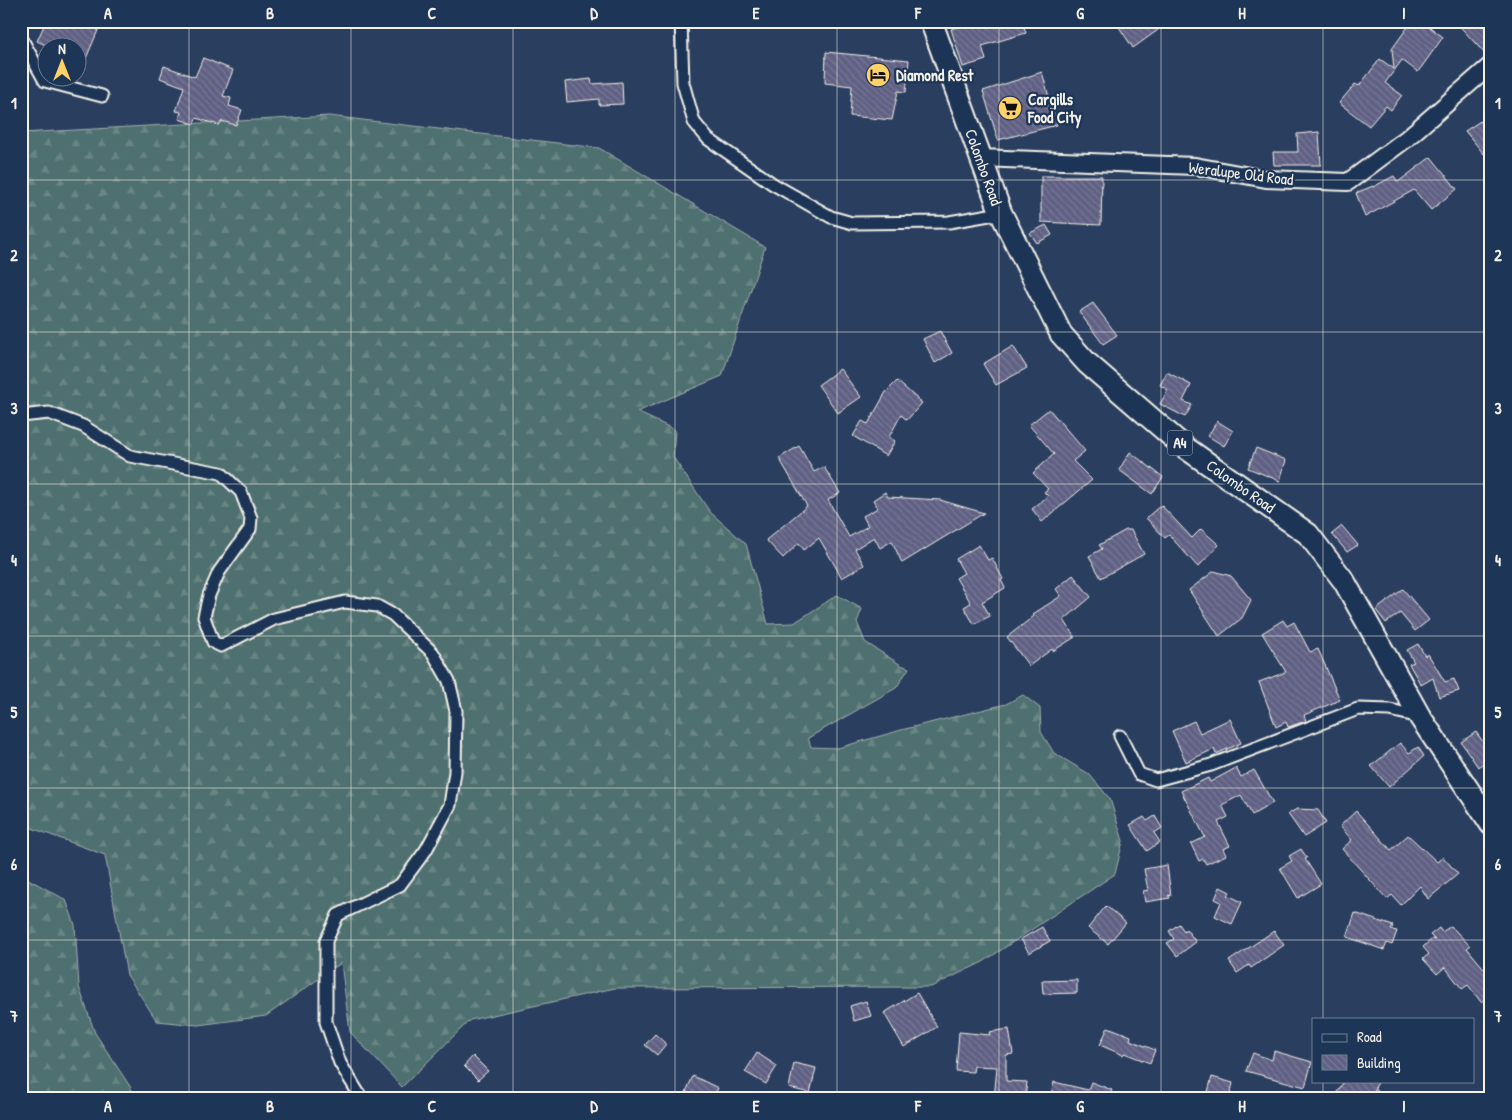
<svg xmlns="http://www.w3.org/2000/svg" width="1512" height="1120" font-family="'Patrick Hand',sans-serif">
  <style>
    .forest { fill: url(#forest-firs); stroke: #a2b0ac }
    .building { fill: url(#building-back-hatch); stroke: #f4f1e8 }
    .lines { fill: none; stroke-linecap: round; stroke-linejoin: round }
    .street-casing { stroke: #f4f1e8; stroke-width: 15 }
    .secondary-casing { stroke: #f4f1e8; stroke-width: 20 }
    .highway-casing { stroke: #f4f1e8; stroke-width: 25 }
    .street { stroke: #1d3557; stroke-width: 11 }
    .secondary { stroke: #1d3557; stroke-width: 16 }
    .highway { stroke: #1d3557; stroke-width: 21 }
    .grid { fill: none; stroke: #f4f1e8; stroke-width: 1; stroke-opacity: 0.55 }
    .labels { text-anchor: middle; stroke-width: 4.5; stroke-linejoin: round; paint-order: stroke }
    .shield { fill: #1d3557; stroke: #b4b9bc; stroke-width: 1 }
    .shield-label { font-size: 15px; font-weight: bold; fill: #f4f1e8 }
    .poi-label { font-size: 16px; font-weight: bold; fill: #f4f1e8; stroke: #1d3557; text-anchor: start }
    .street-label { font-size: 16px; fill: #f4f1e8; stroke: #1d3557 }
    .neatline { fill: none; stroke: #f4f1e8; stroke-width: 2 }
    .grid-label { font-size: 16px; text-anchor: middle; font-weight: bold; fill: #f4f1e8 }
  </style>
  <defs>
    <pattern id="forest-firs" width="22" height="20" patternUnits="userSpaceOnUse" patternTransform="scale(1.25)"><rect width="22" height="20" fill="#4f7070"/><path d="M5 1l3.5 6h-7zM16 11l3.5 6h-7z" fill="#698584"/></pattern>
    <pattern id="building-back-hatch" width="6" height="6" patternUnits="userSpaceOnUse" patternTransform="scale(1.25)"><rect width="6" height="6" fill="#606184"/><path d="M-1 5l2 2M0 0l6 6M5-1l2 2" fill="none" stroke="#777895"/></pattern>
  </defs>
  <rect width="100%" height="100%" fill="#2a3e60"/>
  <filter id="ink" filterUnits="userSpaceOnUse"><feTurbulence type="fractalNoise" baseFrequency=".02" numOctaves="2"/><feDisplacementMap in="SourceGraphic" scale="10" xChannelSelector="R" yChannelSelector="G"/><feConvolveMatrix kernelMatrix="1 2 1 2 8 2 1 2 1" color-interpolation-filters="sRGB"/></filter>
  <g filter="url(#ink)">
    <g class="forest">
      <path d="M329 116 599 148 765 247 722 376 637 412 675 430 673 457 710 512 746 544 768 624 794 623 837 595 862 609 857 622 865 642 901 665 909 668 896 688 808 738 811 747 838 748 905 729 1006 704 1023 695 1040 708 1041 732 1054 753 1089 774 1110 799 1123 841 1115 874 983 962 931 987 615 988 470 1020 402 1087 350 1032 341 963 266 1016 198 1025 157 1021 127 975 105 855 21 824V133Z"/>
      <path d="M21 875 66 900 75 925 79 987 95 1033 131 1088 136 1099H21Z"/>
    </g>
    <g class="building">
      <path d="M46 21H102L78 77V48H52L37 41Z"/>
      <path d="M976 21H1022L1026 33 982 46 986 60 963 67 951 29Z"/>
      <path d="M1115 21H1152L1158 30 1133 48Z"/>
      <path d="M1412 21H1422L1443 37 1418 72 1402 60 1385 83 1402 95 1391 110 1386 106 1369 126 1339 103 1355 84 1359 86 1380 59 1394 69 1392 49Z"/>
      <path d="M1455 21H1491V55L1487 56Z"/>
      <path d="M826 52 909 60 906 92 898 91 892 120 850 116 852 86 825 83Z"/>
      <path d="M203 58 233 70 223 96 231 98 229 106 242 110 236 125 222 121 219 125 196 118 194 124 179 119 181 112 176 111 184 87 160 78 164 66 195 77Z"/>
      <path d="M1042 72 1057 125 998 140 983 91Z"/>
      <path d="M591 79 592 84 622 82 623 104 599 105V99L567 102 565 82Z"/>
      <path d="M1491 114V149L1484 154 1465 131Z"/>
      <path d="M1319 132 1321 165H1274L1273 152H1298L1297 134Z"/>
      <path d="M1431 157 1457 189 1431 210 1414 190 1365 217 1356 193 1373 186V187L1394 176 1398 182Z"/>
      <path d="M1041 176H1102L1101 225 1041 222Z"/>
      <path d="M1046 225 1052 235 1037 243 1030 233Z"/>
      <path d="M1093 303 1117 335 1103 344 1079 312Z"/>
      <path d="M940 331 952 353 935 363 923 339Z"/>
      <path d="M1013 346 1027 368 996 385 983 364Z"/>
      <path d="M840 369 861 397 838 413 818 385Z"/>
      <path d="M1167 372 1191 385 1183 401 1192 405 1185 417 1160 404 1168 390 1160 385Z"/>
      <path d="M897 381 922 403 907 420 901 415 889 437 895 441 886 456 853 436 862 421 868 424 886 392Z"/>
      <path d="M1049 409 1085 451 1073 461 1092 480 1042 522 1032 509 1048 496 1044 492 1048 489 1033 473 1054 454 1029 425Z"/>
      <path d="M1217 421 1233 431 1224 446 1208 436Z"/>
      <path d="M799 446 814 472 824 467 840 493 828 500 849 537 868 526 863 516 878 508 873 500 885 492 888 497 940 500 984 513 902 563 892 541 880 548 874 537 855 549 864 565 842 578 819 538 804 550 799 543 783 558 766 540 807 506 779 458Z"/>
      <path d="M1256 448 1286 460 1280 481 1248 468Z"/>
      <path d="M1130 452 1163 477 1152 494 1119 470Z"/>
      <path d="M1161 505 1192 538 1201 529 1219 545 1198 567 1169 535 1165 538 1146 518Z"/>
      <path d="M1342 526 1358 545 1347 552 1332 534Z"/>
      <path d="M1126 530H1131L1144 554 1101 578 1089 556 1102 549 1099 545Z"/>
      <path d="M979 545 988 560 992 558 1003 579 1001 580 1005 588 982 602 990 616 974 624 964 607 971 603 956 578 964 573 956 559Z"/>
      <path d="M1214 571 1231 576 1251 600 1242 618 1219 636 1189 590Z"/>
      <path d="M1073 575 1091 597 1064 620 1075 637 1053 651 1052 649 1029 666 1007 637 1034 616 1033 614 1061 596 1056 589Z"/>
      <path d="M1403 589 1429 620 1415 631 1400 613 1386 623 1376 610Z"/>
      <path d="M1283 620 1287 626 1294 622 1310 652 1318 649 1340 700 1304 715 1306 721 1288 727 1286 722 1276 727 1259 682 1286 672 1262 633Z"/>
      <path d="M1418 644 1425 656 1428 654 1445 682 1454 679 1459 691 1439 697 1433 678 1421 685 1409 664 1414 662 1407 650Z"/>
      <path d="M1230 719 1241 743 1216 754 1214 749 1186 762 1172 731 1194 721 1200 733Z"/>
      <path d="M1476 732 1491 753V758L1478 767 1461 742Z"/>
      <path d="M1400 743 1409 753 1418 747 1424 756 1389 787 1371 766Z"/>
      <path d="M1236 768 1241 777 1254 770 1273 803 1252 815 1241 795 1222 805 1228 817 1218 822 1230 846 1223 849 1226 855 1206 864 1203 859 1199 861 1191 844 1205 837 1181 791 1208 778 1210 782Z"/>
      <path d="M1297 809 1318 810 1326 823 1304 837 1288 814Z"/>
      <path d="M1356 811 1391 850 1408 835 1437 862 1443 857 1458 874 1428 899 1420 886 1401 905 1392 895 1387 899 1342 849 1352 840 1340 826Z"/>
      <path d="M1155 816 1162 828 1154 833 1160 842 1147 851 1130 825 1144 817 1147 821Z"/>
      <path d="M1301 849 1307 858 1305 859 1321 884 1298 898 1280 868 1292 861 1289 856Z"/>
      <path d="M1167 865 1171 896 1168 895 1170 898 1145 902 1143 891 1148 890 1144 869Z"/>
      <path d="M1220 887 1230 892 1228 895 1242 902 1232 924 1215 916 1221 902 1215 899Z"/>
      <path d="M1106 906 1126 923 1108 944 1088 928Z"/>
      <path d="M1355 913 1393 926 1391 930 1397 931 1392 945 1387 943 1384 950 1347 937Z"/>
      <path d="M1179 924 1184 931 1186 929 1196 942 1177 956 1167 943 1174 939 1169 931Z"/>
      <path d="M1451 926 1470 946 1467 948 1491 977V994L1481 1002 1468 985 1462 989 1445 967 1437 974 1423 959 1429 954 1423 947 1432 939 1435 940 1430 935 1439 928 1442 932Z"/>
      <path d="M1042 927 1050 941 1029 953 1021 939Z"/>
      <path d="M1274 931 1284 945 1251 968 1249 965 1237 973 1229 961Z"/>
      <path d="M1077 980V993L1043 994 1042 981Z"/>
      <path d="M917 993 937 1027 904 1047 884 1013Z"/>
      <path d="M866 1001 871 1016 854 1021 850 1006Z"/>
      <path d="M1108 1027 1131 1036 1130 1040 1155 1050 1150 1063 1124 1053 1123 1055 1100 1045Z"/>
      <path d="M1009 1029 1013 1054 1006 1055V1081L1027 1082 1025 1099H994L997 1067 974 1066 973 1072 956 1071 959 1032 990 1035 989 1032Z"/>
      <path d="M655 1034 666 1044 657 1055 645 1045Z"/>
      <path d="M1274 1051 1312 1062 1305 1087 1246 1071 1253 1053 1272 1060Z"/>
      <path d="M757 1053 777 1066 766 1084 745 1072Z"/>
      <path d="M473 1056 488 1071 478 1080 464 1066Z"/>
      <path d="M794 1063 816 1068 810 1093 789 1088Z"/>
      <path d="M693 1076 718 1088 713 1099H700L686 1092Z"/>
      <path d="M1212 1077 1233 1083 1229 1099H1206Z"/>
      <path d="M1344 1081H1379L1374 1089 1388 1099H1333Z"/>
      <path d="M1054 1082 1088 1090 1091 1082 1112 1090 1108 1099H1050Z"/>
    </g>
    <g class="lines">
      <g class="street-casing">
        <g id="street">
          <path d="M681 21 683 83 694 122 708 139 773 184 831 217 852 223 949 222 1001 213"/>
          <path d="M21 38 45 81 102 96"/>
          <path d="M21 416 49 413 83 426 130 456 221 473 241 492 251 518 250 529 219 572 209 595 204 617 213 642 221 646 274 619 345 602 377 606 393 615 433 653 449 681 456 711 455 772 450 805 426 850 400 885 338 915 326 941V1022L340 1063 362 1099"/>
          <path d="M1120 736 1139 774 1156 780 1211 765 1358 709 1390 710 1420 717"/>
        </g>
      </g>
      <g class="secondary-casing">
        <path id="secondary" d="M980 158 1195 166 1266 179 1348 182 1406 139 1491 65"/>
      </g>
      <g class="highway-casing">
        <path id="highway" d="M931 21 1001 213 1061 334 1087 363 1183 446 1308 534 1344 581 1420 717 1491 824"/>
      </g>
      <use href="#street" class="street"/>
      <use href="#secondary" class="secondary"/>
      <use href="#highway" class="highway"/>
    </g>
  </g>
  <path class="grid" d="M189 21V1099M351 21V1099M513 21V1099M675 21V1099M837 21V1099M999 21V1099M1161 21V1099M1323 21V1019M21 180H1491M21 332H1491M21 484H1491M21 636H1491M21 788H1491M21 940H1491M1323 1081V1099"/>
  <defs>
    <g id="hotel-disc" transform="scale(1.25)"><circle r="9.5" fill="#ffd166" stroke="#1d3557"/><path d="M-6-4.5h1.5V1H6V5H4.5V3h-9V5H-6ZM-4 0a1.8 1.8 0 1 1 3.6 0ZM.5 0V-2.5h3Q6-2.5 6 0Z" fill="#111"/></g>
    <g id="supermarket-disc" transform="scale(1.25)"><circle r="9.5" fill="#ffd166" stroke="#1d3557"/><path d="M-6-5.5h2.5l.6 2H6L4.5 2H-2.5L-4.4-4H-6ZM-1.5 3.2a1.3 1.3 0 1 0 .1 0ZM3 3.2a1.3 1.3 0 1 0 .1 0Z" fill="#111"/></g>
  </defs>
  <g fill-rule="evenodd">
    <use href="#hotel-disc" x="878" y="75"/>
    <use href="#supermarket-disc" x="1010" y="108"/>
  </g>
  <g class="labels">
    <rect class="shield" x="1167.5" y="430.5" width="25" height="25" rx="4"/>
    <g class="shield-label">
      <text x="1180" y="448">A4</text>
    </g>
    <g class="poi-label">
      <text x="896" y="81">Diamond Rest</text>
      <text x="1028" y="105">Cargills<tspan x="1028" dy="18">Food City</tspan></text>
    </g>
    <g class="street-label">
      <text transform="translate(984 167) rotate(70)" y="6">Colombo Road</text>
      <text transform="translate(1241 173) rotate(7)" y="6">Weralupe Old Road</text>
      <text transform="translate(1241 486) rotate(35)" y="6">Colombo Road</text>
    </g>
  </g>
  <rect width="1512" height="1120" fill="none" stroke="#1d3557" stroke-width="55"/>
  <rect x="1312" y="1018" width="162" height="65" fill="#1d3557" stroke="#738091"/>
  <rect x="1322" y="1034" width="25" height="8" fill="#1d3557" stroke="#738091"/>
  <text x="1357" y="1042" font-size="15" fill="#f4f1e8">Road</text>
  <rect x="1322" y="1055" width="25" height="15" fill="url(#building-back-hatch)" stroke="#738091"/>
  <text x="1357" y="1068" font-size="15" fill="#f4f1e8">Building</text>
  <g transform="translate(62 62)"><circle r="24" fill="#1d3557" stroke="#738091"/>
  <path d="M0-4L9 19L0 12L-9 19Z" fill="#ffd166"/>
  <text y="-8" font-size="14" font-weight="bold" text-anchor="middle" fill="#f4f1e8">N</text>
  </g>
  <rect x="28" y="28" width="1456" height="1064" class="neatline"/>
  <g class="grid-label">
    <text x="108" y="19">A</text>
    <text x="270" y="19">B</text>
    <text x="432" y="19">C</text>
    <text x="594" y="19">D</text>
    <text x="756" y="19">E</text>
    <text x="918" y="19">F</text>
    <text x="1080" y="19">G</text>
    <text x="1242" y="19">H</text>
    <text x="1404" y="19">I</text>
    <text x="14" y="109">1</text>
    <text x="1498" y="109">1</text>
    <text x="14" y="261">2</text>
    <text x="1498" y="261">2</text>
    <text x="14" y="414">3</text>
    <text x="1498" y="414">3</text>
    <text x="14" y="566">4</text>
    <text x="1498" y="566">4</text>
    <text x="14" y="718">5</text>
    <text x="1498" y="718">5</text>
    <text x="14" y="870">6</text>
    <text x="1498" y="870">6</text>
    <text x="14" y="1022">7</text>
    <text x="1498" y="1022">7</text>
    <text x="108" y="1112">A</text>
    <text x="270" y="1112">B</text>
    <text x="432" y="1112">C</text>
    <text x="594" y="1112">D</text>
    <text x="756" y="1112">E</text>
    <text x="918" y="1112">F</text>
    <text x="1080" y="1112">G</text>
    <text x="1242" y="1112">H</text>
    <text x="1404" y="1112">I</text>
  </g>
</svg>
